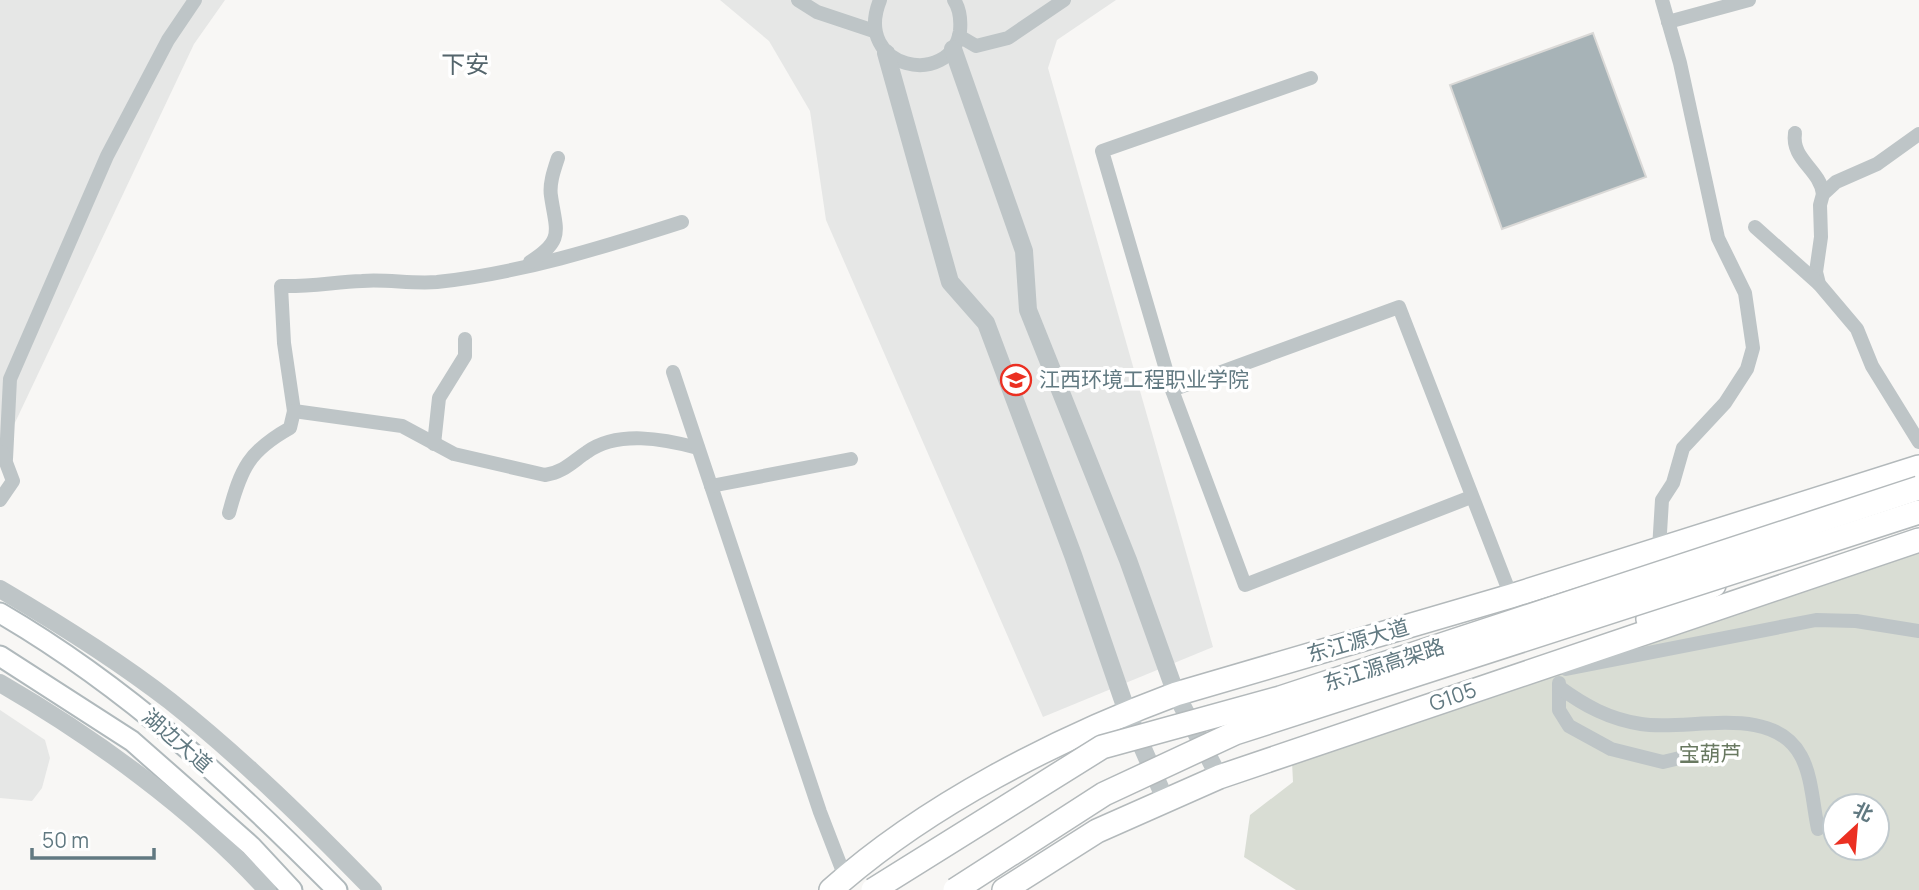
<svg xmlns="http://www.w3.org/2000/svg" width="1919" height="890" font-family="Manrope,'Noto Sans SC',sans-serif">
  <style>
    .built { fill: #e6e7e6 }
    .green { fill: #d9ddd4; fill-rule: evenodd }
    .building { fill: #a7b3b7; stroke: #dad9d7; stroke-width: 2 }
    .lines { fill: none; stroke-linecap: round; stroke-linejoin: round }
    .secondary-casing { stroke: #b0b9bc; stroke-width: 23 }
    .trunk-casing { stroke: #b3b9bb; stroke-width: 26 }
    .minor { stroke: #bec5c7; stroke-width: 14 }
    .tertiary { stroke: #bec5c7; stroke-width: 18 }
    .secondary { stroke: #fff; stroke-width: 19 }
    .trunk { stroke: #fff; stroke-width: 23 }
    .trunk-bridge-casing { stroke: #b3b9bb; stroke-width: 26; stroke-linecap: butt }
    .trunk-bridge { stroke: #fff; stroke-width: 23 }
    .labels { text-anchor: middle; stroke-width: 7; stroke-linejoin: round; paint-order: stroke }
    .poi-label { font-size: 21px; fill: #617981; stroke: #fff; text-anchor: start }
    .street-label { font-size: 21px; fill: #617981; stroke: #fff }
    .park-label { font-size: 21px; fill: #697961; stroke: #fff }
    .quarter-label { font-size: 24px; fill: #54656c; stroke: #fff }
  </style>
  <rect width="100%" height="100%" fill="#f8f7f5"/>
  <g class="built">
    <path d="M0 0H225L194 44 3 448 0 442Z"/>
    <path d="M720 0H1116L1057 40 1048 68 1213 647 1043 717 826 220 810 111 769 41Z"/>
    <path d="M0 710 45 740 50 758 42 788 32 801 0 798Z"/>
  </g>
  <path class="green" d="M1919 545V890H1296L1244 857 1250 815 1293 782 1291 742ZM1835 806H1877V848H1835Z"/>
  <path class="building" d="M1593 33 1646 177 1502 229 1450 85Z"/>
  <g class="lines">
    <g class="secondary-casing">
      <g id="secondary">
        <path d="M0 613C127 687 234 786 337 890"/>
        <path d="M0 656 132 741 251 846 292 890"/>
      </g>
    </g>
    <g class="trunk-casing">
      <g id="trunk">
        <path d="M1648 619 1714 585"/>
        <path d="M831 890C926 805 1058 738 1176 694L1511 596 1919 467"/>
        <path d="M1004 890 1097 831 1219 777 1919 540"/>
      </g>
    </g>
    <g class="minor">
      <path d="M798 0 817 12 874 31"/>
      <path d="M880 0C852 69 951 89 960 31 961 20 960 9 954 0"/>
      <path d="M1668 22 1749 0"/>
      <path d="M959 36 976 46 1008 38 1064 0"/>
      <path d="M1311 78 1102 151 1172 390 1245 585 1471 497"/>
      <path d="M1795 133C1791 160 1820 169 1823 194"/>
      <path d="M1919 134 1877 164 1836 182 1823 194 1820 205 1821 237 1816 272 1819 284 1857 329 1872 366 1919 442"/>
      <path d="M682 222C601 248 521 273 437 282 412 284 386 279 362 281 335 282 309 287 281 286L284 343 294 411 402 426 454 454 545 475C564 472 572 462 587 452 618 430 664 439 698 448"/>
      <path d="M1755 227 1819 284"/>
      <path d="M530 262C565 240 556 231 551 196 549 184 554 170 558 158"/>
      <path d="M673 372 820 812 845 877"/>
      <path d="M1172 390 1399 307 1511 596"/>
      <path d="M434 444 439 398 465 356V339"/>
      <path d="M6 459 10 379 107 156 168 40 195 0"/>
      <path d="M711 486 851 459"/>
      <path d="M0 500 13 481 2 452"/>
      <path d="M229 513C241 468 249 451 290 428L294 411"/>
      <path d="M1659 549 1662 500 1673 483 1683 448 1725 403 1747 369 1753 348 1745 293 1718 238 1680 63 1662 0"/>
      <path d="M1566 669 1816 620 1856 621 1919 631"/>
      <path d="M1559 683V710L1569 726 1611 749 1663 762 1709 751"/>
      <path d="M1559 687C1585 706 1609 719 1641 724 1688 732 1772 702 1801 756 1812 776 1813 806 1818 829"/>
    </g>
    <g class="tertiary">
      <path d="M953 49 1024 251 1028 310 1128 560 1176 694 1219 777"/>
      <path d="M886 53 950 282 986 323 1073 555 1127 712 1165 799"/>
      <path d="M0 589C58 623 116 659 170 701 242 758 309 824 373 890"/>
      <path d="M0 683C92 736 196 811 267 890"/>
    </g>
    <use href="#secondary" class="secondary"/>
    <use href="#trunk" class="trunk"/>
    <g class="trunk-bridge-casing">
      <g id="trunk-bridge">
        <path d="M873 890 1102 747 1280 698 1919 488"/>
        <path d="M955 890 1104 794 1235 733 1919 512"/>
      </g>
    </g>
    <use href="#trunk-bridge" class="trunk-bridge"/>
  </g>
  <defs>
    <g id="university-ring" transform="scale(1.575)"><circle r="9.5" fill="#fff" stroke="#eb3022" stroke-width="1.5"/><path d="M0-5L7-2L0 1L-7-2ZM-4 1L0 2.5L4 1V4Q0 6-4 4Z" fill="#eb3022"/></g>
  </defs>
  <g fill-rule="evenodd">
    <use href="#university-ring" x="1016" y="380"/>
  </g>
  <g class="labels">
    <g class="poi-label">
      <text x="1039" y="387">江西环境工程职业学院</text>
    </g>
    <g class="street-label">
      <text transform="translate(1358 641) rotate(-16)" y="7">东江源大道</text>
      <text transform="translate(1384 665) rotate(-18)" y="7">东江源高架路</text>
      <text transform="translate(1453 697) rotate(-19)" y="7">G105</text>
      <text transform="translate(177 741) rotate(41)" y="7">湖边大道</text>
    </g>
    <g class="park-label">
      <text x="1710" y="761">宝葫芦</text>
    </g>
    <g class="quarter-label">
      <text x="465" y="73">下安</text>
    </g>
  </g>
  <g transform="translate(1856 827) rotate(26)"><circle r="33" fill="#ffffff" stroke="#c0c9cd" stroke-width="2"/>
  <path d="M0-5L12 26L0 18L-12 26Z" fill="#eb3022"/>
  <text y="-10" font-size="19" font-weight="bold" text-anchor="middle" fill="#617981">北</text>
  </g>
  <path d="M32 848v10h122v-10" fill="none" stroke="#617981" stroke-width="3.5"/>
  <text x="42" y="848" font-size="21" fill="#617981" stroke="#ffffff" stroke-width="5" paint-order="stroke">50 m</text>
</svg>
